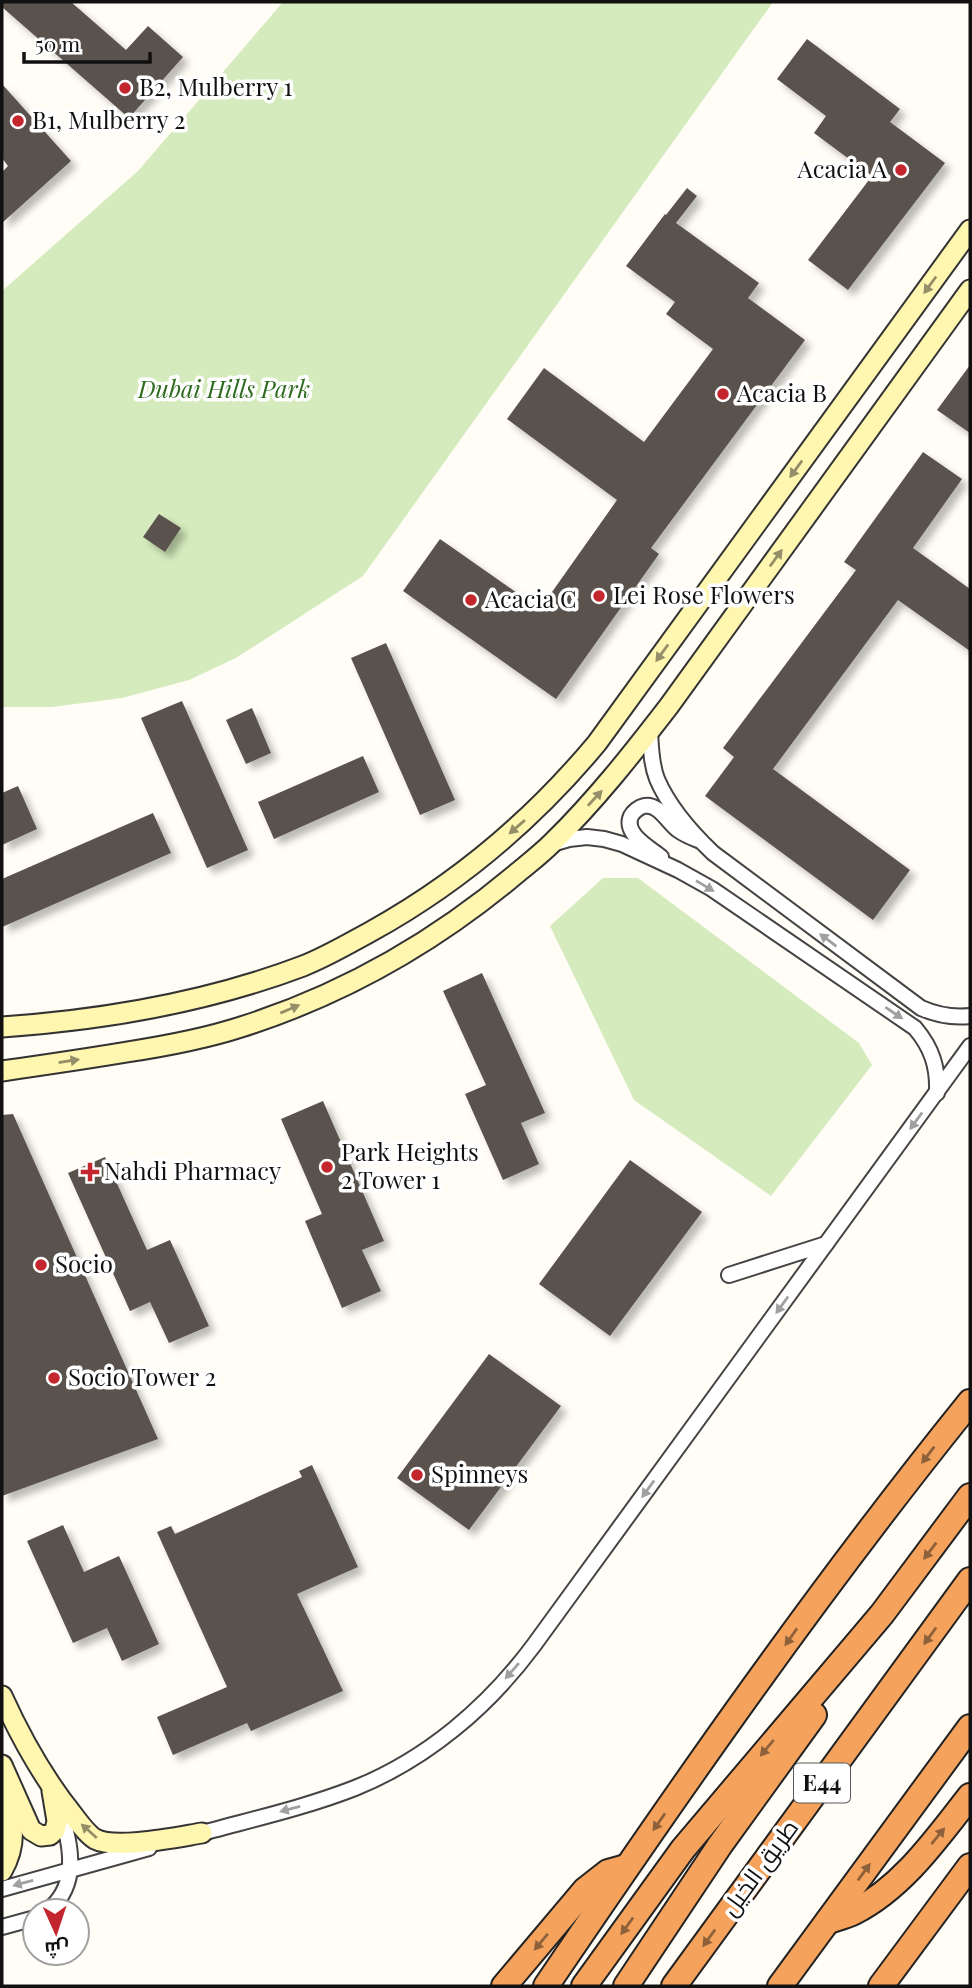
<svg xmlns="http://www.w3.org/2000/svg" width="972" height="1988" font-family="'Playfair Display',Cairo,serif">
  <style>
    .green { fill: #d5ebbd }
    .building { fill: #5a524d; filter: url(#shadow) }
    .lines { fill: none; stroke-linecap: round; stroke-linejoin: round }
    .street-casing { stroke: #444; stroke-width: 18 }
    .secondary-casing { stroke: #333; stroke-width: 23 }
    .highway-casing { stroke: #222; stroke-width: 28 }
    .street { stroke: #fff; stroke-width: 14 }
    .secondary { stroke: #fff6b0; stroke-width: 19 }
    .highway { stroke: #f5a25d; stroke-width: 24 }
    .oneway { fill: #948f68 }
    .oneway2 { fill: #a0a0a0 }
    .oneway3 { fill: #8e613b }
    .poi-dot { fill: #c4262e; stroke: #fff; stroke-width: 2.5 }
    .labels { text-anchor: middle; stroke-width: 7; stroke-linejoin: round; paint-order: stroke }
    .shield { fill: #fff; stroke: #585858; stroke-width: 2 }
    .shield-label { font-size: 23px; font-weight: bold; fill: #111 }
    .poi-label { font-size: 24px; fill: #111; stroke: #fff; text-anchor: start }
    .park-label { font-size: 24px; font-style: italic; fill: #2f6b1f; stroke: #fff }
    .street-label { font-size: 24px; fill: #111; stroke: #fff }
  </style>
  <defs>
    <filter id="shadow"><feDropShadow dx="6" dy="6" stdDeviation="3.5" flood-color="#0004"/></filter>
  </defs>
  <rect width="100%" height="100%" fill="#fffdf5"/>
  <g class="green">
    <path d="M283 2H773L363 576 236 658 189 680 122 698 52 707H2V291L138 171Z"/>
    <path d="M603 878H638L859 1043 872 1065 771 1196 634 1100 550 926Z"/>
  </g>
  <g class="building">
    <path d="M2 2H71L126 50 148 26 183 57 129 118 2 7Z"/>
    <path d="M807 39 900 109 890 122 945 163 848 290 808 260 872 176 814 133 826 116 777 79Z"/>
    <path d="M2 84 71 161 2 223V172L8 166 2 158Z"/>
    <path d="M687 188 697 196 676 223 759 283 748 298 805 340 651 548 659 554 556 699 403 591 440 539 540 609 617 500 507 419 544 368 644 442 713 349 666 314 675 302 626 266 665 214 666 215Z"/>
    <path d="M970 365V433L937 410Z"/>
    <path d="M923 452 962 479 913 548 970 589V651L898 600 773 769 910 870 873 920 705 796 734 757 723 748 856 570 844 562Z"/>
    <path d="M159 514 181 528 165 552 143 537Z"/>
    <path d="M386 643 455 800 420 815 351 658Z"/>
    <path d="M182 701 248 850 207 868 141 718Z"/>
    <path d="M252 708 271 753 246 764 226 720Z"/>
    <path d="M363 756 379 792 274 839 258 802Z"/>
    <path d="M18 786 37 829 2 845V793Z"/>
    <path d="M153 813 171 853 2 927V879Z"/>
    <path d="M482 973 545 1113 521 1123 539 1164 503 1180 465 1094 486 1085 443 991Z"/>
    <path d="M323 1101 384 1241 362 1250 381 1291 342 1308 305 1221 322 1214 281 1119Z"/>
    <path d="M13 1114 158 1439 2 1496V1115Z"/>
    <path d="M105 1157 147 1250 170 1240 209 1326 169 1343 150 1302 130 1311 68 1173Z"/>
    <path d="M630 1160 702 1212 610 1336 539 1284Z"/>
    <path d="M489 1354 561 1406 469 1530 397 1478Z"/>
    <path d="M312 1465 358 1567 297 1594 343 1691 251 1731 247 1723 173 1755 157 1717 227 1687 157 1532 171 1526 175 1534 302 1477 299 1471Z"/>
    <path d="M63 1525 84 1572 119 1556 159 1644 122 1661 107 1628 73 1643 27 1541Z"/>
  </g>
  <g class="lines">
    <g class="street-casing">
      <g id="street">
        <path d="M650 731C651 747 651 764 657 779 669 807 692 833 713 853L921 1008C937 1015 952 1018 970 1016"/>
        <path d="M552 844 569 839 587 837 604 839 622 844 678 870 712 889 915 1028C932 1048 938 1067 937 1093"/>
        <path d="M661 857C650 848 623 834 631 816 633 812 639 807 644 806 659 803 668 823 678 830 685 835 690 837 698 840"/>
        <path d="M729 1275 826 1244"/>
        <path d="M195 1835C249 1820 304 1808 355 1788 427 1759 488 1707 534 1645L970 1046"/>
        <path d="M2 1889 149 1848"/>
        <path d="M47 1911C79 1887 72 1845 60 1812"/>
        <path d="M2 1927 35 1918"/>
      </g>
    </g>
    <g class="secondary-casing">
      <g id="secondary">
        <path d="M2 1027C104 1020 208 1002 303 966 326 957 348 944 370 932 459 883 532 821 597 743L970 230"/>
        <path d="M2 1071C44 1065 85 1059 127 1052 166 1046 204 1039 241 1027 342 995 435 942 516 874 528 864 541 854 552 843 595 801 632 754 669 706L970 290"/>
        <path d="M2 1696C21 1738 44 1779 73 1815 79 1823 87 1834 95 1839 116 1850 177 1837 202 1833"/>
        <path d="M2 1765 31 1830 41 1836 50 1835 55 1830 57 1821 52 1791"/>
        <path d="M2 1871C17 1845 14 1823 4 1796"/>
      </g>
    </g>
    <g class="highway-casing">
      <g id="highway">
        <path d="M828 1921C837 1918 846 1916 854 1912 903 1887 937 1838 970 1796"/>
        <path d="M504 1986 585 1890 608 1872 626 1867"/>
        <path d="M546 1986C681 1787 819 1589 970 1402"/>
        <path d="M584 1986 683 1849 882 1614 970 1496"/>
        <path d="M626 1986 720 1845 814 1715"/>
        <path d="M674 1986 970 1580"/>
        <path d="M780 1986 970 1727"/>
        <path d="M881 1986 970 1866"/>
      </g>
    </g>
    <use href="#street" class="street"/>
    <use href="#secondary" class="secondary"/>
    <use href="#highway" class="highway"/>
  </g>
  <defs><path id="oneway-solid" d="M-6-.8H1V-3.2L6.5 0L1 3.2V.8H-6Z" transform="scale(1.75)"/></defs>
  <g class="oneway">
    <use href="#oneway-solid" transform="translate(930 285) rotate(126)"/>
    <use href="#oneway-solid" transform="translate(796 469) rotate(126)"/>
    <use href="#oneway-solid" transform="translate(776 558) rotate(-54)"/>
    <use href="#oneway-solid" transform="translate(662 653) rotate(126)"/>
    <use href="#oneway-solid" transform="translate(595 798) rotate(-47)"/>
    <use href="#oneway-solid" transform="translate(517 827) rotate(139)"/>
    <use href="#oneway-solid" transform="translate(290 1009) rotate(-23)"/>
    <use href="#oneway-solid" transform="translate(69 1061) rotate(-9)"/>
    <use href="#oneway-solid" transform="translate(89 1831) rotate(-138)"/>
  </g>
  <g class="oneway2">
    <use href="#oneway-solid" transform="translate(705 886) rotate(31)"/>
    <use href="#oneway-solid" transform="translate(828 940) rotate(-143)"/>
    <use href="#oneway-solid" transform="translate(894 1013) rotate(34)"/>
    <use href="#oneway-solid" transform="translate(916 1121) rotate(126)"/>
    <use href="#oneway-solid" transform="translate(782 1305) rotate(126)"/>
    <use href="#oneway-solid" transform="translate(648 1489) rotate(126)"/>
    <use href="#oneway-solid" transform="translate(512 1671) rotate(131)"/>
    <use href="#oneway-solid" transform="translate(290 1809) rotate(165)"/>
    <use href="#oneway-solid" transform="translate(23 1883) rotate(165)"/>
  </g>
  <g class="oneway3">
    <use href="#oneway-solid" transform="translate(928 1455) rotate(127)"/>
    <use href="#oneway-solid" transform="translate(930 1551) rotate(127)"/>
    <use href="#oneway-solid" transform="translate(930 1636) rotate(126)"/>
    <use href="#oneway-solid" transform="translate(791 1637) rotate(125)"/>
    <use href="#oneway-solid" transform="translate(767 1748) rotate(130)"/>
    <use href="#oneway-solid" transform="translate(659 1822) rotate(125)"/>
    <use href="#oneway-solid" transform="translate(938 1836) rotate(-51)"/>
    <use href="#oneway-solid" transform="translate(864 1872) rotate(-54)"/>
    <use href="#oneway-solid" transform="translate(627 1926) rotate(126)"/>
    <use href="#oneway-solid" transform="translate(709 1938) rotate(126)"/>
    <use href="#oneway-solid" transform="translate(541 1942) rotate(130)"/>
  </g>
  <g class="poi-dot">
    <circle cx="125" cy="88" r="7"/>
    <circle cx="18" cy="121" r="7"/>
    <circle cx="901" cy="170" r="7"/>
    <circle cx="723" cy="394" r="7"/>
    <circle cx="599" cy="596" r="7"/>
    <circle cx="471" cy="600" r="7"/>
    <circle cx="327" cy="1167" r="7"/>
    <path d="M86.5 1161.5h7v7h7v7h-7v7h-7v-7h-7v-7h7z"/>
    <circle cx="41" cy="1265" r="7"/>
    <circle cx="54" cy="1378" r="7"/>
    <circle cx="417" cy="1475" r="7"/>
  </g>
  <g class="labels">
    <rect class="shield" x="794" y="1763.5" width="56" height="39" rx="5"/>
    <g class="shield-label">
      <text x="822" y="1791">E44</text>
    </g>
    <g class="poi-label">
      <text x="139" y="96">B2, Mulberry 1</text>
      <text x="32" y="129">B1, Mulberry 2</text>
      <text x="887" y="178" text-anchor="end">Acacia A</text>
      <text x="737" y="402">Acacia B</text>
      <text x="613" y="604">Lei Rose Flowers</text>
      <text x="485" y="608">Acacia C</text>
      <text x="341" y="1161">Park Heights<tspan x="341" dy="28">2 Tower 1</tspan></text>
      <text x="104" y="1180">Nahdi Pharmacy</text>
      <text x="55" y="1273">Socio</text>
      <text x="68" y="1386">Socio Tower 2</text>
      <text x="431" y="1483">Spinneys</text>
    </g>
    <g class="park-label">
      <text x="224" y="398">Dubai Hills Park</text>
    </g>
    <g class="street-label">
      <text transform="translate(760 1868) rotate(-54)" y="8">طريق الخيل</text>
    </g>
  </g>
  <rect width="972" height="1988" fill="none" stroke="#111111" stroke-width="7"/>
  <g transform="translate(56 1932) rotate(177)"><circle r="33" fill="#ffffff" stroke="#a0a0a0" stroke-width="2"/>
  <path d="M0-5L12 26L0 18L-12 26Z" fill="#c4262e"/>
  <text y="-10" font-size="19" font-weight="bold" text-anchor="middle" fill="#111111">ش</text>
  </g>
  <path d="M24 52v10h126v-10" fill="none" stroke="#111111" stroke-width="3.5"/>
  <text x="35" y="52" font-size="21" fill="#111111" stroke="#ffffff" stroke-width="5" paint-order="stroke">50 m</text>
</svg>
